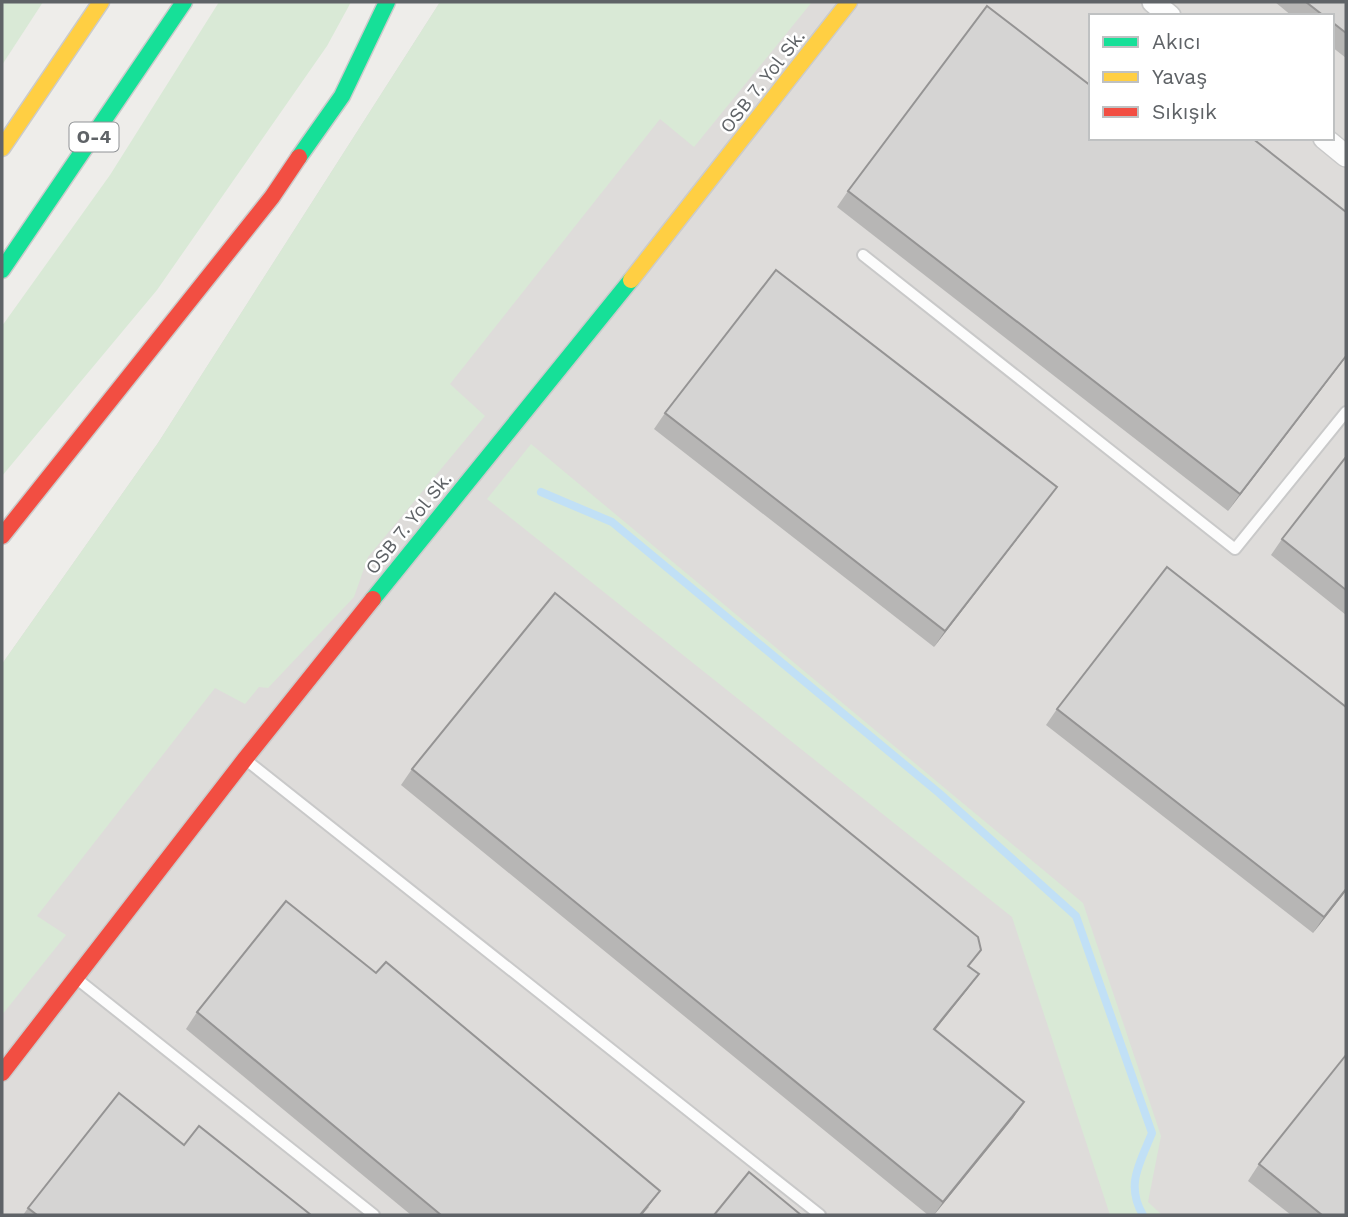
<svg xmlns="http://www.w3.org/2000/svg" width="1348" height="1217" font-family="'Work Sans',sans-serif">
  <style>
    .industrial { fill: #dedcda; fill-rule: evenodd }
    .green { fill: #d9e9d6 }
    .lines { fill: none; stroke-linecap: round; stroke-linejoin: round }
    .stream { stroke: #c1e0f6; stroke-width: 8 }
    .lane-casing { stroke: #c9c9c9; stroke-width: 14 }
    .street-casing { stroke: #c9c9c9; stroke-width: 24 }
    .fast-casing { stroke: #cbcbcb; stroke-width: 19 }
    .slow-casing { stroke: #cbcbcb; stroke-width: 19 }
    .jam-casing { stroke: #cbcbcb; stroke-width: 19 }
    .lane { stroke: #fcfcfc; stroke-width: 10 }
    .street { stroke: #fcfcfc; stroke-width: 21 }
    .fast { stroke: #16e098; stroke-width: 16 }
    .slow { stroke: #ffcf43; stroke-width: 16 }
    .jam { stroke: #f24e42; stroke-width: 16 }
    .wall { fill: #b7b6b5 }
    .shaded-wall { fill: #959494 }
    .building { fill: #d5d4d3; stroke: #959494; stroke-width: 2 }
    .labels { text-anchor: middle; stroke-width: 5; stroke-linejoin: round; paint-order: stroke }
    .shield { fill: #fff; stroke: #8f9295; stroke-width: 2 }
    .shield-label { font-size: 18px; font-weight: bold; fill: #5f6367 }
    .street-label { font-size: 19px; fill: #5f6367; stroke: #fff }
  </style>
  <rect width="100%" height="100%" fill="#eeedea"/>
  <path class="industrial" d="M440 2H1346V1215H2V664L158 443ZM1091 16H1332V138H1091Z"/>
  <g class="green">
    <path d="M2 2H43L2 65Z"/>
    <path d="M219 2H351L327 46 157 290 2 476V326L110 175Z"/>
    <path d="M440 2H812L694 147 660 119 450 384 485 416 368 557 354 597 268 688 259 687 245 704 215 688 37 916 66 935 2 1015V664L158 443Z"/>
    <path d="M531 444 1083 903 1161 1136 1148 1202 1162 1215H1110L1012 917 487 499Z"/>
  </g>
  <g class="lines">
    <path class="stream" d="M541 492 612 522 939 793 1076 916 1152 1133C1140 1163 1125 1185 1143 1215"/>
    <g class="lane-casing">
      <g id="lane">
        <path d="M863 255 1235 549 1346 412"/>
        <path d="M246 760 820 1215"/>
        <path d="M77 979 374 1215"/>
      </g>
    </g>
    <g class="street-casing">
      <g id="street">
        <path d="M1153 2 1170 16"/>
        <path d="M1324 138 1346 156"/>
      </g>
    </g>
    <g class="fast-casing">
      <g id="fast">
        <path d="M299 157 342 96 387 2"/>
        <path d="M2 270 184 2"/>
        <path d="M373 599 631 280"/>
      </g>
    </g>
    <g class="slow-casing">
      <g id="slow">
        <path d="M2 148 101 2"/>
        <path d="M631 280 849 2"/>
      </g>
    </g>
    <g class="jam-casing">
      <g id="jam">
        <path d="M2 536 272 197 299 157"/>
        <path d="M2 1073 245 759 373 599"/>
      </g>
    </g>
    <use href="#lane" class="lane"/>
    <use href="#street" class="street"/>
    <use href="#fast" class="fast"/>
    <use href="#slow" class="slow"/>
    <use href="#jam" class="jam"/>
  </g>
  <g class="wall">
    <path d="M1275 2H1346V58L1332 47V16H1292Z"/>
    <path d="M1091 138 1346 212V357L1228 511 837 207 848 191Z"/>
    <path d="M665 413 1057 487 1045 503 934 647 654 429Z"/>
    <path d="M1346 457V615L1271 555 1282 539Z"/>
    <path d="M1346 707V891L1313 933 1046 725 1057 709Z"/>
    <path d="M412 769 969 967 979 974 967 990 935 1030 1024 1102 1013 1118 934 1215H928L401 785Z"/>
    <path d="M197 1012 649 1207 642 1215H411L186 1029Z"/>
    <path d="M184 1145 311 1215H23L28 1208Z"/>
    <path d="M1259 1164 1346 1215H1291L1248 1181Z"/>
  </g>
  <g class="shaded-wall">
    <path d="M1346 356V357L1228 511 1240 494Z"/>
    <path d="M1057 487 1045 503 934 647 945 631Z"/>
    <path d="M1346 889V891L1313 933 1324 917Z"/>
    <path d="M979 974 967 990 923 1045 934 1029Z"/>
    <path d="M1024 1102 1013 1118 934 1215 943 1202Z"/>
    <path d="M660 1191 642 1215H640Z"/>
  </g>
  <g class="building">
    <path d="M1306 2H1346V33L1332 22V16H1324Z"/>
    <path d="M987 6 1091 86V138H1252L1346 212V356L1240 494 848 191Z"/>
    <path d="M776 270 1057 487 945 631 665 413Z"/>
    <path d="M1346 457V590L1282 539Z"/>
    <path d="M1167 567 1346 707V889L1324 917 1057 709Z"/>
    <path d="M555 593 978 937 981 950 968 966 979 974 934 1029 1024 1102 943 1202 412 769Z"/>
    <path d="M286 901 376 973 386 962 660 1191 640 1215H441L197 1012Z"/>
    <path d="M1346 1055V1215H1322L1259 1164Z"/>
    <path d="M119 1093 184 1145 199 1126 311 1215H37L28 1208Z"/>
    <path d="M749 1172 801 1215H714Z"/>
  </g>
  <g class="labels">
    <rect class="shield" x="69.5" y="122.5" width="49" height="29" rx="5"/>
    <g class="shield-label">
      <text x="94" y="143">O-4</text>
    </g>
    <g class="street-label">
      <text transform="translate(762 81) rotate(-52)" y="7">OSB 7. Yol Sk.</text>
      <text transform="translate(408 523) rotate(-51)" y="7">OSB 7. Yol Sk.</text>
    </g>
  </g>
  <rect width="1348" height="1217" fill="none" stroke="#5f6367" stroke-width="7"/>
  <rect x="1089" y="14" width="245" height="126" fill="#ffffff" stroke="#bfc1c2" stroke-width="2"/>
  <rect x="1103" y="37" width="35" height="10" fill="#16e098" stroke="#bfc1c2" stroke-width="2"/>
  <text x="1152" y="49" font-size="21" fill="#5f6367">Akıcı</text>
  <rect x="1103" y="72" width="35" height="10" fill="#ffcf43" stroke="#bfc1c2" stroke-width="2"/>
  <text x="1152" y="84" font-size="21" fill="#5f6367">Yavaş</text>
  <rect x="1103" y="107" width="35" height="10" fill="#f24e42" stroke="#bfc1c2" stroke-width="2"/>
  <text x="1152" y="119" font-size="21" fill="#5f6367">Sıkışık</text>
</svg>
